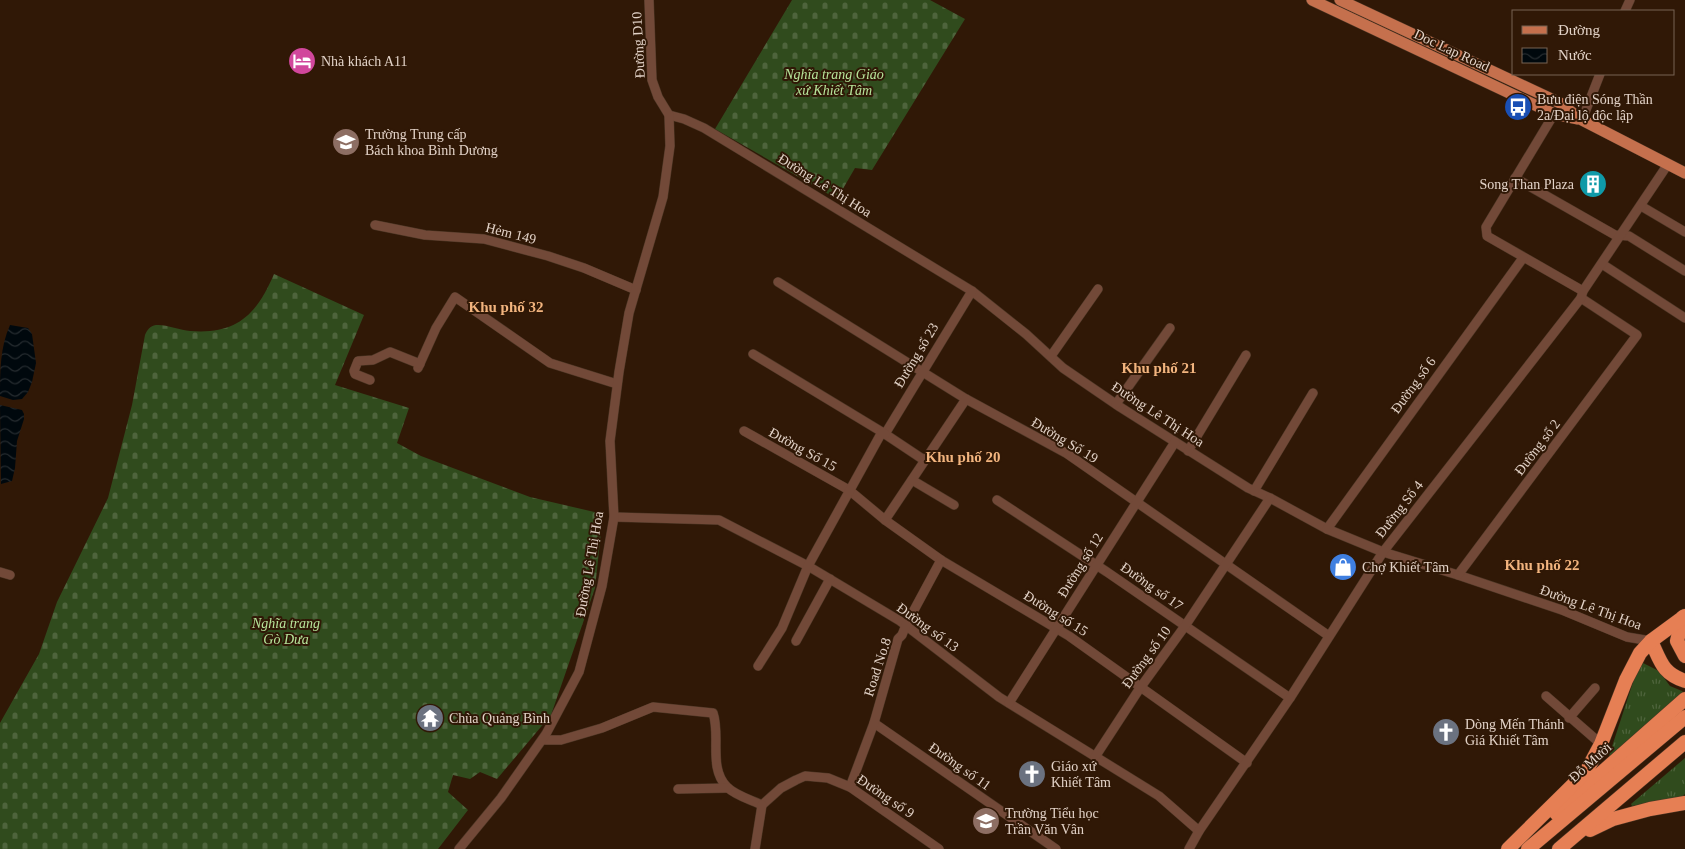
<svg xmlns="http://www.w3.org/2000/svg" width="1685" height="849" font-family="Georgia,serif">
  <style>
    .grass { fill: url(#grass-tufts) }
    .cemetery { fill: url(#cemetery-stones) }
    .water { fill: url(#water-waves) }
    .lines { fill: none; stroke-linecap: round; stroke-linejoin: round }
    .minor-casing { stroke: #4c3625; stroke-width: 10 }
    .major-casing { stroke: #4c3625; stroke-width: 12 }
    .highway-casing { stroke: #4c3625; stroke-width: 15 }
    .minor { stroke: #724938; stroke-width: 9 }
    .major { stroke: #c5704d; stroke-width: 11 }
    .highway { stroke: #e67f54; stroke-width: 14 }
    .labels { text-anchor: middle; stroke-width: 4; stroke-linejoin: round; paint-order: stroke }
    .street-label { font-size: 14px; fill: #e2d2c7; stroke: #301806 }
    .poi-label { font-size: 14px; fill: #e2d2c7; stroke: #301806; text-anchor: start }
    .park-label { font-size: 14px; font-style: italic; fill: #b6e49a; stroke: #301806 }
    .neighbourhood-label { font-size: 15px; font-weight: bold; fill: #f2b47e; stroke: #301806 }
  </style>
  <defs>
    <pattern id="grass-tufts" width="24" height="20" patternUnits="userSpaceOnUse" patternTransform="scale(1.25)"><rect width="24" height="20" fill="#304b1d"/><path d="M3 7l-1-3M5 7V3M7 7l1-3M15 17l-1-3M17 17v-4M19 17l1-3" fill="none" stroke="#4e643c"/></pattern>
    <pattern id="cemetery-stones" width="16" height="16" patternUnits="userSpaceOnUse" patternTransform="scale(1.25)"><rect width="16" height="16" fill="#304b1d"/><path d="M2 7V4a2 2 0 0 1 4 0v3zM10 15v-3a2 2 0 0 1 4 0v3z" fill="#4e643c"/></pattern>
    <pattern id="water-waves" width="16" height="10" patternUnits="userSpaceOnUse" patternTransform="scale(1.25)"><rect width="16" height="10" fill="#00080d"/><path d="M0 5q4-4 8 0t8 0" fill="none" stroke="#252b2f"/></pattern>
  </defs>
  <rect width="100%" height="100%" fill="#301806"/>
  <g class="grass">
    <path d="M1643 663 1659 671 1670 686 1682 691 1685 694 1606 765 1635 676Z"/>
    <path d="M1685 758V794L1682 797 1632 806 1631 804Z"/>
  </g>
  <g class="cemetery">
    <path d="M792 0H930L965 19 872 170 855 168 837 199 715 129Z"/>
    <path d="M274 274 364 315 335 385 409 408 397 443 421 456 530 497 603 514 595 588 551 715 497 779 480 772 470 779 453 775 448 792 468 810 438 849H0V723L39 654 57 602 108 498 132 405 145 335C147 330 150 326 156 325 165 324 180 330 190 331 237 335 257 314 274 274Z"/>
  </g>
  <g class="water">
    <path d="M10 325 28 328 32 334 36 363 32 382 28 392 22 399 13 400 0 396C0 372 0 347 10 325Z"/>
    <path d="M0 405 22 410 24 414V419L17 441 15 468 12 481 1 484Z"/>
  </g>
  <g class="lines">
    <g class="minor-casing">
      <g id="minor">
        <path d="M1625 11 1630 0"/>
        <path d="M1554 114 1486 227 1487 236 1583 291"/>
        <path d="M669 115 684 119 704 128 972 291 1026 334 1063 368 1120 407 1248 488 1270 498 1327 529 1383 552 1458 575 1562 610 1627 637 1651 641"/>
        <path d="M1582 120 1600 74"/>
        <path d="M1515 178 1615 235 1629 236 1685 271"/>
        <path d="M1641 206 1685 232"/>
        <path d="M375 225 425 235 484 239 548 256 584 268 636 290"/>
        <path d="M1602 264 1685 318"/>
        <path d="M778 282 966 399 1066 453 1329 636"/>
        <path d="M753 354 882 432"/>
        <path d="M1051 356 1098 289"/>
        <path d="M418 368 436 328 455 297 550 363 617 384"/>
        <path d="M370 380 355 374 354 371 358 361 373 360 390 352 420 364"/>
        <path d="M1116 404 1170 328"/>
        <path d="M744 431 849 490 885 520 941 560 1069 636 1247 763"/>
        <path d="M885 434 972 291"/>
        <path d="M885 434 924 460"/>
        <path d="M1188 451 1246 355"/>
        <path d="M912 480 954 505"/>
        <path d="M1254 491 1313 393"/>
        <path d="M997 500 1107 572 1290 698"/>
        <path d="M614 517 719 520 808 566 900 621 999 697 1159 796 1199 831"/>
        <path d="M885 520 966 399"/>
        <path d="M1327 529 1523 258"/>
        <path d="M0 572 10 575"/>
        <path d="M1458 575 1637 335 1581 298"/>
        <path d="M796 641 830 579"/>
        <path d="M758 666 782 628 808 566 882 432 885 434"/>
        <path d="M1546 696 1601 744"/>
        <path d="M1009 703 1175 442"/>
        <path d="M1569 718 1595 688"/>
        <path d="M874 723 1056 849"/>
        <path d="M543 740H561L602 728 653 707 713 713C721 736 708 768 727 787 736 796 752 800 762 805"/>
        <path d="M1095 757 1140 688 1185 626 1270 498"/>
        <path d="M850 787 874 723 898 639 902 635 906 625 941 560"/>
        <path d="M678 789 728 788"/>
        <path d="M762 805 781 788 796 780 805 776 828 778 850 787 939 849"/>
        <path d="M459 849 501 798 546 734 579 672 602 586 614 517 610 441 619 372 629 313 663 197 670 146 669 115 658 97 652 80 649 0"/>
        <path d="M755 849 762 805"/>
        <path d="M1189 849 1199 831 1290 698 1383 552 1581 298 1583 291 1668 164"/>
      </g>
    </g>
    <g class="major-casing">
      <g id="major">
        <path d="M1312 0 1554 114 1578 119"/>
        <path d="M1340 0 1560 103 1582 120 1685 173"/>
      </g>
    </g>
    <g class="highway-casing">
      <g id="highway">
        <path d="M1683 617 1677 641 1685 656"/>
        <path d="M1651 641C1661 662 1662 673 1685 681"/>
        <path d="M1556 813 1685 699"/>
        <path d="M1590 830 1613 819 1650 809 1685 803"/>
        <path d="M1508 849 1586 772 1601 744 1626 680 1640 653 1651 641 1685 616"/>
        <path d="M1528 849 1685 717"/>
        <path d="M1559 849 1685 742"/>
      </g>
    </g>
    <use href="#minor" class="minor"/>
    <use href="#major" class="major"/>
    <use href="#highway" class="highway"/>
  </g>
  <defs>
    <g id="hotel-disc" transform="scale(1.4375)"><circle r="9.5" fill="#d1479c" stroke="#301806"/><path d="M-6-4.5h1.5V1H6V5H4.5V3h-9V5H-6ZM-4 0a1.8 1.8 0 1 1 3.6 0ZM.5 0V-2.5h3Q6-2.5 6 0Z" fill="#fff"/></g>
    <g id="bus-disc" transform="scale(1.4375)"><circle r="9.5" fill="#1a4fb4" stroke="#301806"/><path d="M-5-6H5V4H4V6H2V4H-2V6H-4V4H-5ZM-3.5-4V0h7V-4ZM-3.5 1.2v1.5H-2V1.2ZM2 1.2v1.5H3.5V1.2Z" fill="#fff"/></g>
    <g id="school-disc" transform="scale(1.4375)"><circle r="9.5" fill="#8d6e63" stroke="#301806"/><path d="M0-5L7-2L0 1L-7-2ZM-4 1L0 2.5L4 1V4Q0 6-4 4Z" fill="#fff"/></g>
    <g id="building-disc" transform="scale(1.4375)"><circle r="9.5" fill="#0f9aa8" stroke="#301806"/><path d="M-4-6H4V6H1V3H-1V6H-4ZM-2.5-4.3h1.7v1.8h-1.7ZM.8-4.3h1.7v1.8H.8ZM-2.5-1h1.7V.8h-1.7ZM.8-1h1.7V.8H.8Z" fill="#fff"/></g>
    <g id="shop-disc" transform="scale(1.4375)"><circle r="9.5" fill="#3f7fe0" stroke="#301806"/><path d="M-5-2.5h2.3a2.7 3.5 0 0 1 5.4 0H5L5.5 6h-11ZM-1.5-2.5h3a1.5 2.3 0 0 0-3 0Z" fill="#fff"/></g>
    <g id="temple-disc" transform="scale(1.4375)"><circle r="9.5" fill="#6b7280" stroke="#301806"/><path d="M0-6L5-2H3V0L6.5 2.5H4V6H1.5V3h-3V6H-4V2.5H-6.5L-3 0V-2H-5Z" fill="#fff"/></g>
    <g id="church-disc" transform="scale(1.4375)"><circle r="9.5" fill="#6b7280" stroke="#301806"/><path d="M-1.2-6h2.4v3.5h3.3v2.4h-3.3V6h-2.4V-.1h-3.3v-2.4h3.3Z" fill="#fff"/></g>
  </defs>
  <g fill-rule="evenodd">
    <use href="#hotel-disc" x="302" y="61"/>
    <use href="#bus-disc" x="1518" y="107"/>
    <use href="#school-disc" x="346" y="142"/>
    <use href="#building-disc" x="1593" y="184"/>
    <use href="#shop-disc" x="1343" y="567"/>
    <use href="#temple-disc" x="430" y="718"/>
    <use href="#church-disc" x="1446" y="732"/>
    <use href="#church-disc" x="1032" y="774"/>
    <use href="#school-disc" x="986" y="821"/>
  </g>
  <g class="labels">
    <g class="street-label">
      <text transform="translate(638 45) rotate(-93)" y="5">Đường D10</text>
      <text transform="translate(1452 50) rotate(25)" y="5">Doc Lap Road</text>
      <text transform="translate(825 185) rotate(32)" y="5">Đường Lê Thị Hoa</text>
      <text transform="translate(511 233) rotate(14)" y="5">Hẻm 149</text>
      <text transform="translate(916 355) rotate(-59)" y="5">Đường số 23</text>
      <text transform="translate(1413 385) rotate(-54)" y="5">Đường số 6</text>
      <text transform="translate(1158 414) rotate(33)" y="5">Đường Lê Thị Hoa</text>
      <text transform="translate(1065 440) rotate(31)" y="5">Đường Số 19</text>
      <text transform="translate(1537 447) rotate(-53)" y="5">Đường số 2</text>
      <text transform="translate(803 449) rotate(29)" y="5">Đường Số 15</text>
      <text transform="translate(1399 509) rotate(-52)" y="5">Đường Số 4</text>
      <text transform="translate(589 564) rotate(-80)" y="5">Đường Lê Thị Hoa</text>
      <text transform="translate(1080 565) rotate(-58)" y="5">Đường số 12</text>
      <text transform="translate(1152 586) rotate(35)" y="5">Đường số 17</text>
      <text transform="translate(1591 607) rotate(20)" y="5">Đường Lê Thị Hoa</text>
      <text transform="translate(1056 613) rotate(32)" y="5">Đường số 15</text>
      <text transform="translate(928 627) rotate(36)" y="5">Đường số 13</text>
      <text transform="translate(1146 657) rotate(-54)" y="5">Đường số 10</text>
      <text transform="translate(877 667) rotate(-72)" y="5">Road No.8</text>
      <text transform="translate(1590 762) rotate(-42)" y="5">Đỗ Mười</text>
      <text transform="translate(960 766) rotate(35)" y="5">Đường số 11</text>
      <text transform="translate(886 796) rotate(34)" y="5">Đường số 9</text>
    </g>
    <g class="poi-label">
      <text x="321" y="66">Nhà khách A11</text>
      <text x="1537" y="104">Bưu điện Sóng Thần<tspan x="1537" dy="16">2a/Đại lộ độc lập</tspan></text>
      <text x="365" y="139">Trường Trung cấp<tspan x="365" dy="16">Bách khoa Bình Dương</tspan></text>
      <text x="1574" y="189" text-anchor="end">Song Than Plaza</text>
      <text x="1362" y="572">Chợ Khiết Tâm</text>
      <text x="449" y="723">Chùa Quảng Bình</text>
      <text x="1465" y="729">Dòng Mến Thánh<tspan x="1465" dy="16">Giá Khiết Tâm</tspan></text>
      <text x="1051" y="771">Giáo xứ<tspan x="1051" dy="16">Khiết Tâm</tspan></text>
      <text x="1005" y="818">Trường Tiểu học<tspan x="1005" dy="16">Trần Văn Vân</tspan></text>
    </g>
    <g class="park-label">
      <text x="834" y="79">Nghĩa trang Giáo<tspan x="834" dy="16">xứ Khiết Tâm</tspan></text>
      <text x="286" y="628">Nghĩa trang<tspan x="286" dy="16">Gò Dưa</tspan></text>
    </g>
    <g class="neighbourhood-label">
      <text x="506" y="312">Khu phố 32</text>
      <text x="1159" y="373">Khu phố 21</text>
      <text x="963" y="462">Khu phố 20</text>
      <text x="1542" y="570">Khu phố 22</text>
    </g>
  </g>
  <rect x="1512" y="10" width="162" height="65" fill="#301806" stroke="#776253"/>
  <rect x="1522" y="26" width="25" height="8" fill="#c5704d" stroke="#776253"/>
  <text x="1558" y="35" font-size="15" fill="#e2d2c7">Đường</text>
  <rect x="1522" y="48" width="25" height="15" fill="url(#water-waves)" stroke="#776253"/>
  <text x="1558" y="60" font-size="15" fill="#e2d2c7">Nước</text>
</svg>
